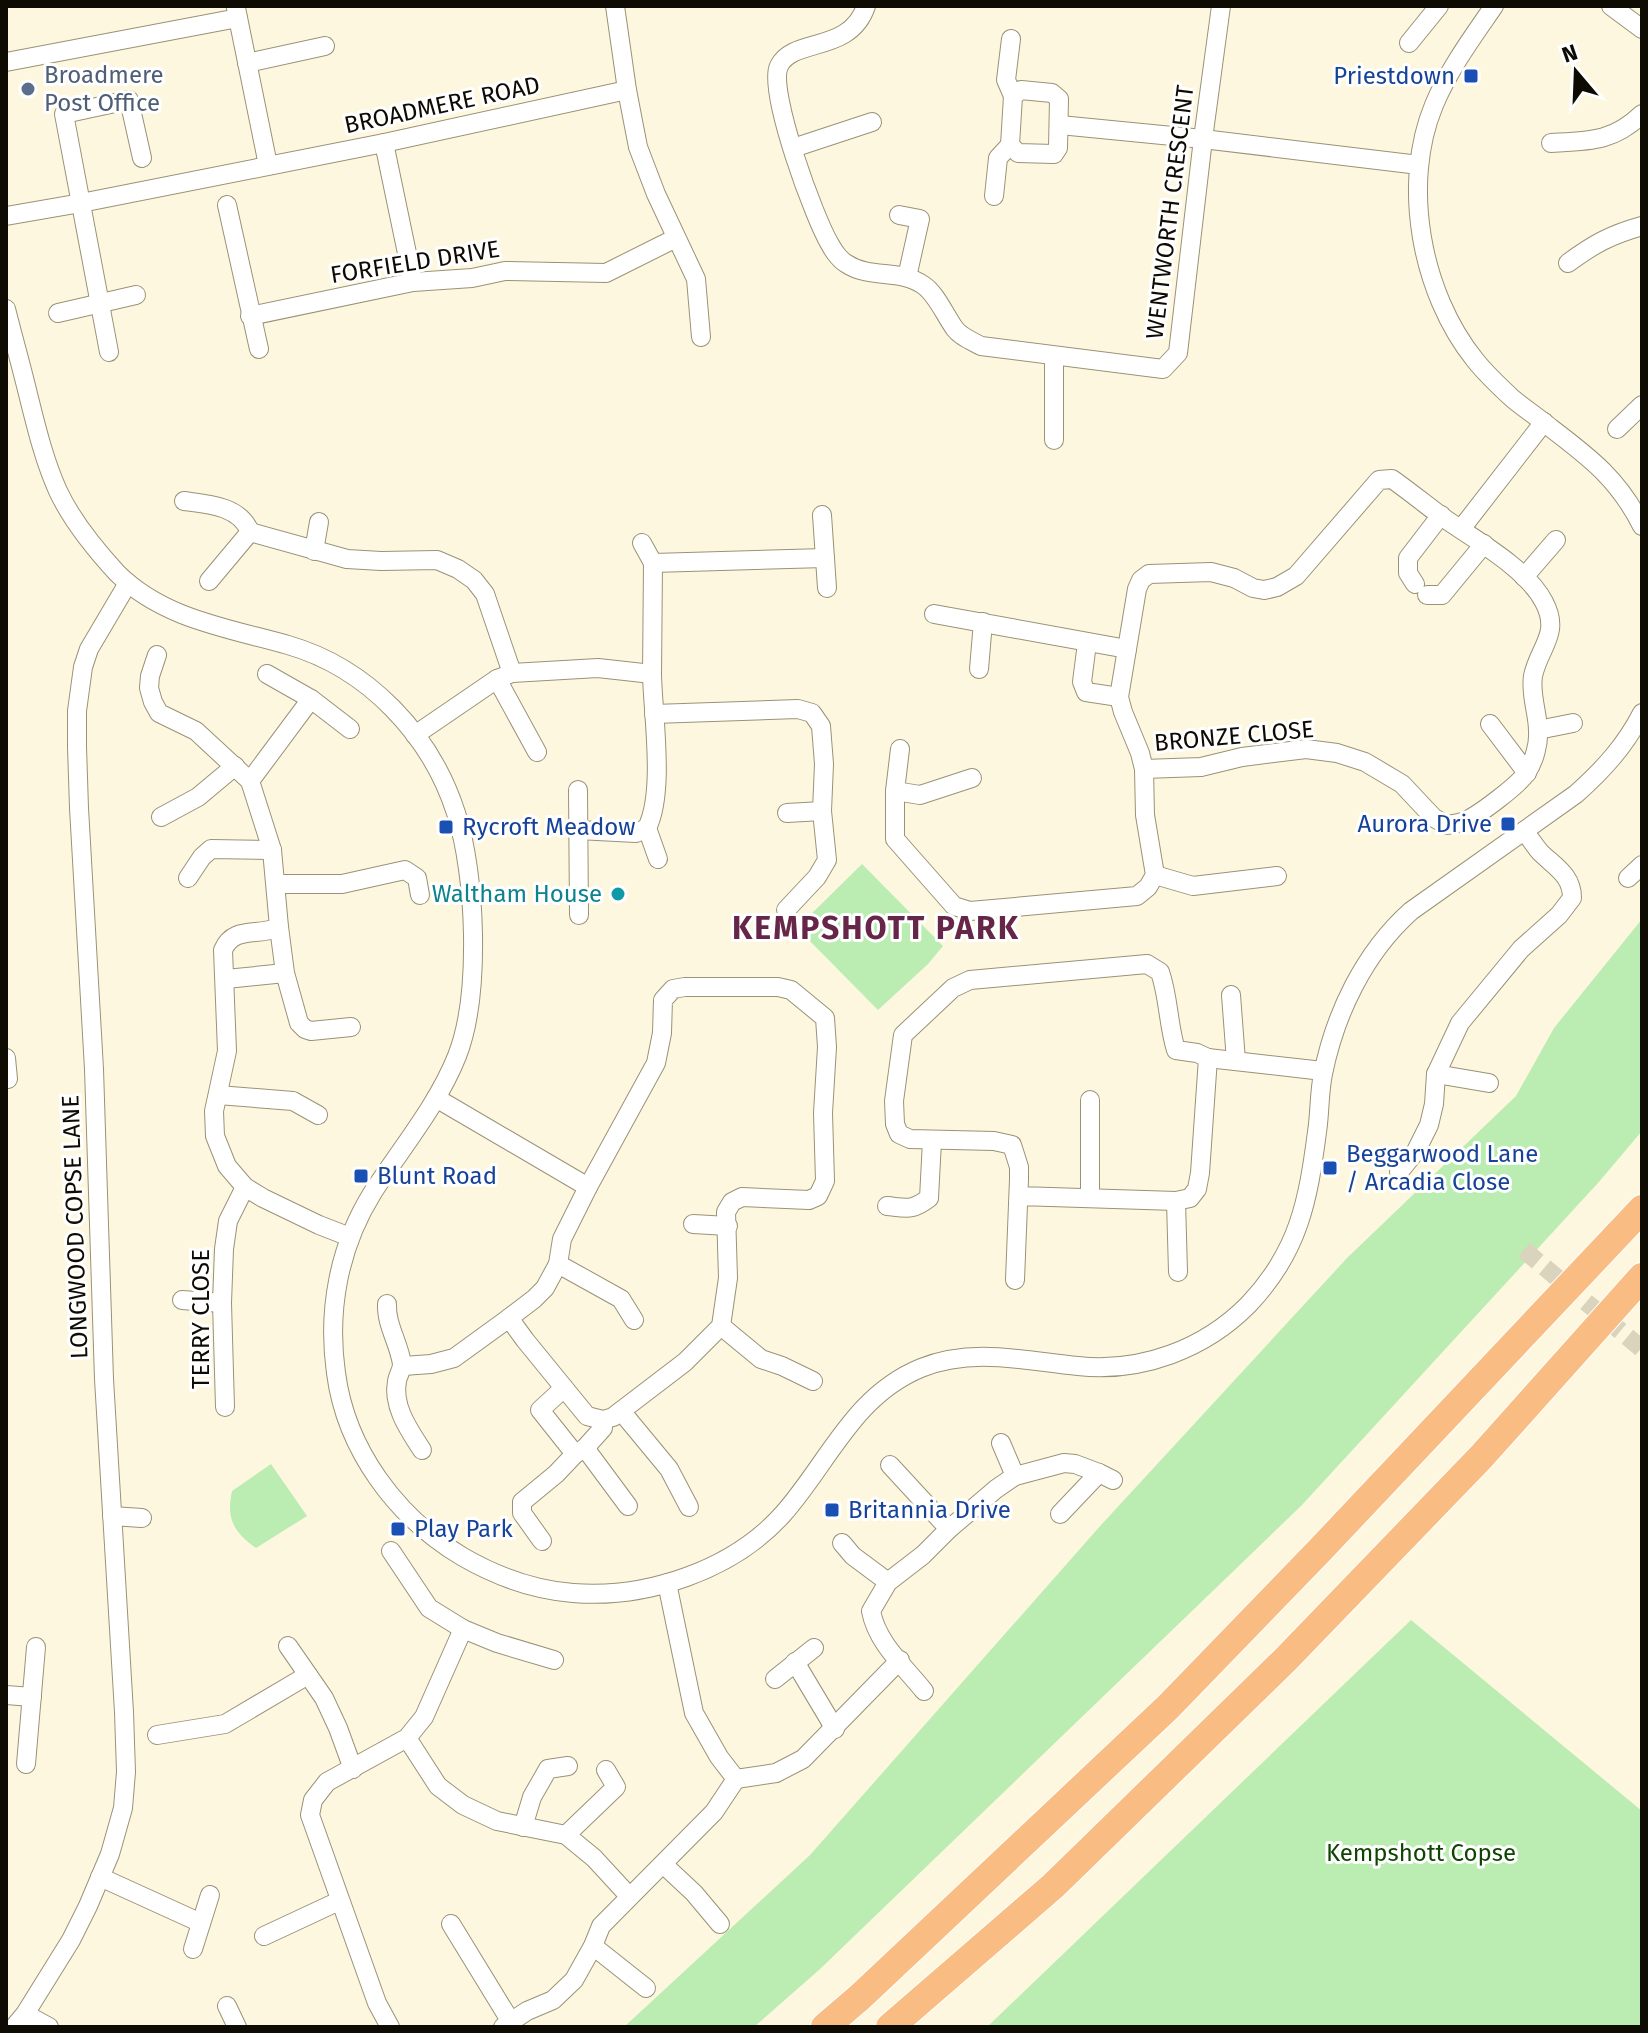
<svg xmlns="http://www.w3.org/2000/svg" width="1648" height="2033" font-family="'Fira Sans',sans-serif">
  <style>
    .green { fill: #bbedb2 }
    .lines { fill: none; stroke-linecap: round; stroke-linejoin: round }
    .minor-tunnel { stroke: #dad4be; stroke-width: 18; stroke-dasharray: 18 9; stroke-linecap: butt }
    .minor-casing { stroke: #9a9277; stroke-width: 20 }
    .highway-casing { stroke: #fff; stroke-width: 30 }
    .minor { stroke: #fff; stroke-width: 18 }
    .highway { stroke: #f9bc83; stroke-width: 28 }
    .transit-dot { fill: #1a4fb4; stroke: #fff; stroke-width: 3 }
    .service-dot { fill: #5c6f8a; stroke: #fff; stroke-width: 3 }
    .culture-dot { fill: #0f9aa8; stroke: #fff; stroke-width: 3 }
    .labels { text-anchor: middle; stroke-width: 6; stroke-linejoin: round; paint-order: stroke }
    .service-label { font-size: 24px; fill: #4e5e75; stroke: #fff; text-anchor: start }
    .transit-label { font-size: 24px; fill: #164399; stroke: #fff; text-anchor: start }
    .street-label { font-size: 24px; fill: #0e0b03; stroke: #fff }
    .culture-label { font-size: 24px; fill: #0d838f; stroke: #fff; text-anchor: end }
    .park-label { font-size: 24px; fill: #0f4502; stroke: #fff }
    .district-label { font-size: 32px; font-weight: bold; letter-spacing: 2px; fill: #652648; stroke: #fff }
  </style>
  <rect width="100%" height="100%" fill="#fef7df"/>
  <g class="green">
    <path d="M862 864 943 946 928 964 878 1010 797 928Z"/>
    <path d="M1642 919V1131L1598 1183 1301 1506 819 1970 754 2027H624L810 1855 1101 1525 1347 1258 1516 1096 1554 1028Z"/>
    <path d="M271 1464 307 1516 256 1548C233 1532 226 1518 232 1491Z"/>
    <path d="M1411 1620 1642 1811V2027H987Z"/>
  </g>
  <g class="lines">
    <path class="minor-tunnel" d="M1524 1250 1642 1349"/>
    <g class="minor-casing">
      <g id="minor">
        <path d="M615 6 627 90 638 147 656 194 696 279 701 337"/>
        <path d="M866 6C850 54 793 37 779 66 767 90 815 221 831 246 834 252 841 261 847 264 870 279 901 269 923 285 936 293 946 317 955 329 961 337 972 341 981 346L1163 369 1178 353 1203 139 1221 6"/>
        <path d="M1494 6C1472 38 1449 69 1434 105 1401 184 1421 293 1475 360 1486 374 1500 387 1513 399 1524 408 1536 416 1547 425 1589 457 1618 478 1642 526"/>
        <path d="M1611 6 1642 29"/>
        <path d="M236 8 268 165"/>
        <path d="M1011 39 1006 80 1013 96"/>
        <path d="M1409 43 1439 6"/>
        <path d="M6 62 238 18"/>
        <path d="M247 63 325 46"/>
        <path d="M1021 90 1052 93 1059 99 1058 148 1054 154 1018 153 1010 145 1013 96Z"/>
        <path d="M1060 125 1203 139 1419 165"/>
        <path d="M384 143 413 282"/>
        <path d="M1551 143C1589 141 1613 142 1642 114"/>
        <path d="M793 148 872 122"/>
        <path d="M994 196 998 158 1010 145"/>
        <path d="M227 205 259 349"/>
        <path d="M899 215 920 219 907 277"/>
        <path d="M6 216 81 203 384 143 627 90"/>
        <path d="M1568 263C1594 244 1610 235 1642 226"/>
        <path d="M6 309C13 337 21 365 28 394 36 426 44 460 58 491 72 521 94 548 117 573 163 619 228 628 288 645 368 668 431 735 456 813 476 875 481 995 457 1056 437 1106 402 1147 373 1192 339 1246 327 1310 336 1373 346 1450 397 1518 463 1557 496 1576 535 1590 573 1593 647 1599 733 1570 783 1514 829 1462 853 1396 921 1368 973 1347 1025 1361 1078 1366 1141 1373 1205 1349 1249 1304 1299 1251 1308 1201 1317 1132 1320 1113 1319 1093 1323 1074 1335 1014 1364 953 1411 911L1576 794C1603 770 1625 746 1642 713"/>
        <path d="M58 313 136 295"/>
        <path d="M250 316 413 282 472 278 505 271 606 273 676 238"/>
        <path d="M109 352 64 114 129 100 142 158"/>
        <path d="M1054 356V440"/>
        <path d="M1617 429 1642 405"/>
        <path d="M184 501C208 504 240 506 250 532L209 581"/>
        <path d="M822 515 827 588"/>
        <path d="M1461 529 1544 422"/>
        <path d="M250 532 347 559 381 561 437 560 458 569 474 580 485 594 512 673"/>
        <path d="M642 543 653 563 825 558"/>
        <path d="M314 551 319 522"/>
        <path d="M1524 577 1556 540"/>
        <path d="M1415 584 1408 573V558L1441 515"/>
        <path d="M1427 595H1442L1484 544"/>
        <path d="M934 614 1127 649"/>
        <path d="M1087 643 1082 682 1086 692 1119 697"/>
        <path d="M157 655 150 676 149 688 153 702 159 713 196 731 250 781 272 850 279 927C258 937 234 925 223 950L227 1051 214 1111 215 1136 227 1166 245 1187 263 1198 319 1225 350 1237"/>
        <path d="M979 669 983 622"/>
        <path d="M267 674 311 699 350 729"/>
        <path d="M497 679 537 752"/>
        <path d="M654 714 798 709 812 713 821 726 824 764 822 811 827 860 817 877 786 910"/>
        <path d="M1490 724 1527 773"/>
        <path d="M1538 730 1573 723"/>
        <path d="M415 735 497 679 512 673 598 668 652 674"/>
        <path d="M900 749 895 791V839L954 906 970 911 1137 896 1148 887 1155 875 1145 815 1144 769 1140 753 1123 712 1119 697 1137 589 1141 580 1149 574 1211 572 1234 578 1253 588 1264 590 1277 587 1296 576 1379 480 1392 479C1409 491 1425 504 1441 516 1473 539 1526 567 1544 602 1561 634 1539 647 1533 676 1530 695 1538 713 1538 731 1539 744 1534 761 1527 772 1520 784 1479 815 1465 821 1460 823 1453 824 1447 825L1434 818 1402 784 1365 762 1337 753 1306 749 1242 757 1201 767 1144 769"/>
        <path d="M250 781 311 699"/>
        <path d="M578 790 579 915"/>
        <path d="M895 791 920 795 972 778"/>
        <path d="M787 813 822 811"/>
        <path d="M161 817 198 797 235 766"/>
        <path d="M647 828 658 859"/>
        <path d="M578 830 636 833 647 828C665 792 653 716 652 675 652 638 653 600 653 563"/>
        <path d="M1155 875 1193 886 1277 876"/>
        <path d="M188 878 202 857 211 849 272 850"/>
        <path d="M1628 878 1642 865"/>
        <path d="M276 884H342L405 870 417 878 420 895"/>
        <path d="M279 927 285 973 299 1023 305 1029 311 1031 351 1027"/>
        <path d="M226 979 285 973"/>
        <path d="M685 987H778L791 990 825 1018 827 1047 823 1113 825 1181 818 1196 809 1200 742 1197 732 1202 726 1212 728 1278 721 1326 685 1362 613 1417 603 1420 587 1416 525 1340 509 1318 534 1299 545 1288 558 1264 562 1239 588 1187 656 1063 662 1033 663 1000 673 989Z"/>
        <path d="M1231 995 1236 1061"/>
        <path d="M6 1058 8 1079"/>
        <path d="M1208 1058 1323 1071"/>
        <path d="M1436 1074 1489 1083"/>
        <path d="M218 1095 293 1101 318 1115"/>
        <path d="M436 1098 588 1187"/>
        <path d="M1090 1100V1198"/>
        <path d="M1399 1172 1416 1151 1429 1125 1434 1104 1436 1074 1460 1023 1521 949 1559 915 1572 898C1572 875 1555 867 1540 852 1534 845 1530 838 1524 831"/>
        <path d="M1176 1201 1178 1272"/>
        <path d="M887 1206C907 1208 912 1211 929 1198L932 1141"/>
        <path d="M693 1224 728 1226"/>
        <path d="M558 1264 621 1299 634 1320"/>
        <path d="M1015 1280 1019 1179V1167L1012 1145 994 1141 910 1139 899 1134 895 1124 894 1101 903 1035 953 988 970 980 1147 964 1160 972C1169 998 1168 1025 1176 1050L1197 1053 1208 1058 1200 1173 1197 1189 1190 1198 1176 1201 1019 1196"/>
        <path d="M182 1300 222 1303"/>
        <path d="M387 1304C386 1325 399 1343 402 1364 402 1370 398 1375 397 1381 392 1406 409 1430 422 1450"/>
        <path d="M721 1326 761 1359 782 1366 813 1381"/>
        <path d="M403 1366 431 1364 454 1358 509 1318"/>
        <path d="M564 1388 540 1410 575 1454 585 1448 603 1428V1420"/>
        <path d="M225 1407 222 1303 224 1249 228 1221 245 1187"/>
        <path d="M621 1411 669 1469 689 1507"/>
        <path d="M1001 1443 1015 1476"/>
        <path d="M585 1448 628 1506"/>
        <path d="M890 1465 949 1529"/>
        <path d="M1060 1514 1099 1473"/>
        <path d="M112 1516 142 1518"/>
        <path d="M542 1541 522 1513V1502L556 1474 575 1454"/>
        <path d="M842 1543 853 1556 888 1582"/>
        <path d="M391 1551 429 1608 463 1629 497 1643 554 1660"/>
        <path d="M667 1583 694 1713 719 1757 736 1779"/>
        <path d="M288 1646 324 1698 338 1728 353 1769"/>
        <path d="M795 1662 835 1729"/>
        <path d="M775 1679 814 1648"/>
        <path d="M924 1691C904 1666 877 1643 871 1611L888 1582 923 1555 949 1529 996 1489 1015 1476 1064 1463 1075 1464 1099 1473 1113 1480"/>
        <path d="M6 1695 32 1697"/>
        <path d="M157 1735 225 1724 308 1675"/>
        <path d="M407 1738 438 1786 463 1805 497 1821 566 1835 594 1858 629 1896"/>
        <path d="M26 1764 36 1647"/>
        <path d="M736 1779 776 1773 803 1759 900 1660"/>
        <path d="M523 1827 532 1797 548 1769 568 1766"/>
        <path d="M566 1835 616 1787 606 1770"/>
        <path d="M664 1865 694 1893 720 1924"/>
        <path d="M100 1877 201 1923"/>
        <path d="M451 1924 511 2022"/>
        <path d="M264 1936 339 1901"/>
        <path d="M593 1946 646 1988"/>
        <path d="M193 1949 210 1895"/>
        <path d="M227 2006 237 2027"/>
        <path d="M25 2014 49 2027"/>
        <path d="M14 2027 25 2014 71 1940 88 1906 110 1854 123 1808 126 1772 124 1712 104 1379 94 1069 79 808 77 747V711L83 667 89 649 128 583"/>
        <path d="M390 2027 377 2003 310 1815 313 1800 327 1782 407 1738 424 1717 463 1629"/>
        <path d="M503 2027 527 2011 553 2000 574 1980 593 1946 601 1926 714 1812 736 1779"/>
      </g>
    </g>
    <g class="highway-casing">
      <g id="highway">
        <path d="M825 2027 860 1997 1168 1707 1320 1550 1642 1209"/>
        <path d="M890 2027 1053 1886 1285 1660 1481 1457 1642 1277"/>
      </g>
    </g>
    <use href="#minor" class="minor"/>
    <use href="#highway" class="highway"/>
  </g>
  <g class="transit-dot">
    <rect x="1463" y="68" width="16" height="16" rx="4"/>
    <rect x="1500" y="816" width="16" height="16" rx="4"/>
    <rect x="438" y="819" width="16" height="16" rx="4"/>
    <rect x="1322" y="1160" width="16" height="16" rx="4"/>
    <rect x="353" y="1168" width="16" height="16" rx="4"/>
    <rect x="824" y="1502" width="16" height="16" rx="4"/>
    <rect x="390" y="1521" width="16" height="16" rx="4"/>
  </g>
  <circle class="service-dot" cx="28" cy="89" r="8"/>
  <circle class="culture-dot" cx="618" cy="894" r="8"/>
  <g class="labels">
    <g class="service-label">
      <text x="44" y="83">Broadmere<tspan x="44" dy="28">Post Office</tspan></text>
    </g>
    <g class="transit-label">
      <text x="1455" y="84" text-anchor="end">Priestdown</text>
      <text x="1492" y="832" text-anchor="end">Aurora Drive</text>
      <text x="462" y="835">Rycroft Meadow</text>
      <text x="1346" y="1162">Beggarwood Lane<tspan x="1346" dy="28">/ Arcadia Close</tspan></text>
      <text x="377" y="1184">Blunt Road</text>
      <text x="848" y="1518">Britannia Drive</text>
      <text x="414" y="1537">Play Park</text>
    </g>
    <g class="street-label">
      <text transform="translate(442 105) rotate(-12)" y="8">BROADMERE ROAD</text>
      <text transform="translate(1170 212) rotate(-83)" y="8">WENTWORTH CRESCENT</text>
      <text transform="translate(415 262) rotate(-9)" y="8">FORFIELD DRIVE</text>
      <text transform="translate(1234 736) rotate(-5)" y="8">BRONZE CLOSE</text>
      <text transform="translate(75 1227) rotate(-92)" y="8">LONGWOOD COPSE LANE</text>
      <text transform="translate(201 1319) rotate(-90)" y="8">TERRY CLOSE</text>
    </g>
    <g class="culture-label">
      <text x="602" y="902">Waltham House</text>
    </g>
    <g class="park-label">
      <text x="1421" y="1861">Kempshott Copse</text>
    </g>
    <g class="district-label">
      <text x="876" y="939">KEMPSHOTT PARK</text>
    </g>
  </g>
  <rect width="1648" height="2033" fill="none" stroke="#0e0b03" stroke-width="16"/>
  <g transform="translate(1576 72) rotate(341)" stroke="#ffffff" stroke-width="6" paint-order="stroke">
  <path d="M0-6L14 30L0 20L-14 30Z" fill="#0e0b03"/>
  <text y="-12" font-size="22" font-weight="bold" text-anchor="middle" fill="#0e0b03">N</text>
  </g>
</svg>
